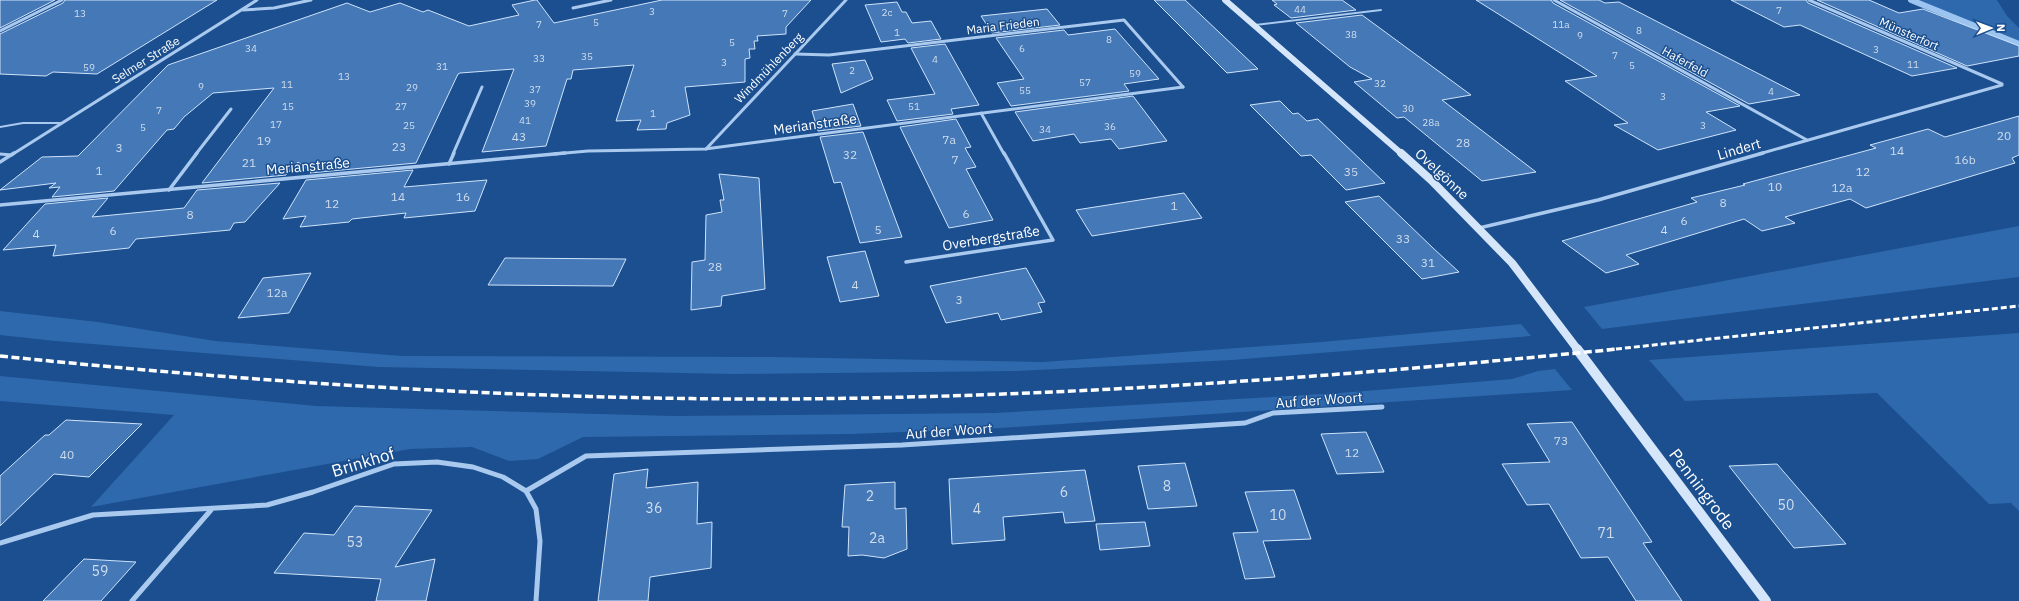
<svg xmlns="http://www.w3.org/2000/svg" width="2019" height="601" font-family="'IBM Plex Sans',sans-serif">
  <style>
    .green { fill: #2e69ad }
    .lines { fill: none; stroke-linecap: round; stroke-linejoin: round }
    .stream { stroke: #9cc4f0; stroke-width: 6 }
    .building { fill: #4478b7; stroke: #cfe3fa }
    .lane-far1 { stroke: #a9c9ee; stroke-width: 2 }
    .lane { stroke: #a9c9ee; stroke-width: 3 }
    .street-far2 { stroke: #a9c9ee; stroke-width: 3 }
    .street-far1 { stroke: #a9c9ee; stroke-width: 3.5 }
    .street { stroke: #a9c9ee; stroke-width: 5 }
    .secondary-far2 { stroke: #d6e6fa; stroke-width: 6 }
    .secondary-far1 { stroke: #d6e6fa; stroke-width: 8 }
    .secondary { stroke: #d6e6fa; stroke-width: 10 }
    .rail-far1 { stroke: #fff; stroke-width: 3; stroke-dasharray: 6 3; stroke-linecap: butt }
    .rail { stroke: #fff; stroke-width: 3.5; stroke-dasharray: 8 3.5; stroke-linecap: butt }
    .labels { text-anchor: middle; stroke-width: 3; stroke-linejoin: round; paint-order: stroke }
    .far-number-label { font-size: 10px; fill: #d0dded }
    .far-street-label { font-size: 12px; fill: #fff; stroke: #1b4f8f }
    .number-label { font-size: 12px; fill: #d0dded }
    .street-label { font-size: 14px; fill: #fff; stroke: #1b4f8f }
    .near-number-label { font-size: 14px; fill: #d0dded }
    .near-street-label { font-size: 17px; fill: #fff; stroke: #1b4f8f }
  </style>
  <rect width="100%" height="100%" fill="#1b4f8f"/>
  <g class="green">
    <path d="M1918 0H1997L2007 16 2019 28V41Z"/>
    <path d="M2019 226V277L1602 329 1584 307Z"/>
    <path d="M0 311 98 322 215 341 402 356 771 357 1043 362 1321 342 1521 324 1531 336 1232 360 1017 371 731 374 379 367 55 341 0 335Z"/>
    <path d="M2019 333V511L2011 503 1989 504 1877 393 1685 401 1649 360Z"/>
    <path d="M1555 369 1572 390 984 429 851 434 583 437 538 459 509 461 472 447 410 449 91 507 174 415 0 401V376L316 406 673 416 995 413 1340 393 1512 379 1538 371Z"/>
  </g>
  <g class="lines">
    <path class="stream" d="M1911 0 2019 44"/>
  </g>
  <g class="building">
    <path d="M0 0H55L0 28Z"/>
    <path d="M65 0H217L97 74 53 72 46 76 0 74V34L63 3Z"/>
    <path d="M535 0H537L554 23 662 0H811L786 27V34L757 36 758 41H754L755 49H749L750 58 745 59V82L685 87 690 115 667 123 666 129 637 130 641 120 616 121 634 65 573 70 571 79H567L546 146 482 152 514 69 460 73 458 74 416 163 310 173 311 172 298 162 286 175 202 183 274 88 213 93 184 117 174 129 167 130 114 191 52 197 60 187 49 188 56 183 0 190 42 157 78 156 168 65 347 3 370 12 400 3 423 12 428 10 469 26 519 15 512 5Z"/>
    <path d="M1154 0H1185L1258 69 1227 73Z"/>
    <path d="M1272 0H1342L1356 10 1291 18 1274 5 1277 4Z"/>
    <path d="M1476 0H1551L1553 3 1740 106 1706 112 1736 130 1658 150 1614 125 1628 123 1565 81 1597 76Z"/>
    <path d="M1560 0H1599L1605 3 1619 2 1800 95 1749 104Z"/>
    <path d="M1731 0H1806L1808 3 1957 68 1912 76 1800 25 1784 27Z"/>
    <path d="M1817 0H1869L1899 13 1923 9 2019 46V56L1967 66Z"/>
    <path d="M897 2 902 12H906L912 23 931 21 941 39 908 43 905 39 881 42 865 5Z"/>
    <path d="M1047 9 1060 25 992 33 981 16Z"/>
    <path d="M1362 15 1471 95 1442 100 1536 172 1482 181 1404 117 1397 118 1354 82 1372 79 1350 67 1296 23Z"/>
    <path d="M1115 29 1159 79 1124 84 1129 91 1011 106 997 83 1024 79 996 38 1064 30 1068 35Z"/>
    <path d="M945 44 979 105 951 109 953 114 897 121 887 100 935 94 911 48Z"/>
    <path d="M865 60 873 79 841 93 832 64Z"/>
    <path d="M1133 96 1167 141 1119 149 1111 139 1080 143 1074 134 1033 141 1015 112Z"/>
    <path d="M1280 101 1293 114 1298 113 1307 121 1318 119 1385 183 1346 190 1311 155 1301 156 1250 105Z"/>
    <path d="M853 104 861 126 818 131 812 111Z"/>
    <path d="M2019 116V155L2012 158 2015 163 1866 208 1850 199 1785 217 1795 223 1762 231 1744 219 1626 255 1639 264 1606 273 1562 241 1697 202 1691 198 1745 185 1743 184 1876 148 1870 145 1928 129 1945 137Z"/>
    <path d="M956 119 971 147 965 148 976 167 966 169 993 220 949 228 900 127Z"/>
    <path d="M863 132 902 237 860 243 841 182 834 183 820 137Z"/>
    <path d="M413 170 404 187 487 180 475 211 404 218 406 213 352 219 349 222 300 227 306 216 283 219 306 180Z"/>
    <path d="M719 174 759 178 765 289 722 296 721 306 691 310 692 262 705 260 706 215 722 212 720 200H724Z"/>
    <path d="M280 183 245 222 234 223 230 230 136 239 129 248 53 256 56 245 3 250 45 204 108 198 92 217 184 208 197 190Z"/>
    <path d="M1184 193 1202 218 1092 236 1076 210Z"/>
    <path d="M1379 196 1433 248 1459 272 1422 279 1345 202Z"/>
    <path d="M865 251 879 296 840 302 827 257Z"/>
    <path d="M505 258 626 259 613 286 488 285Z"/>
    <path d="M1026 268 1045 302 1038 303 1042 312 1001 320 998 313 946 323 930 286Z"/>
    <path d="M311 273 289 313 238 318 263 278Z"/>
    <path d="M66 420 142 424 89 477 54 474 0 526V476L45 435H49Z"/>
    <path d="M1572 422 1652 542 1643 543 1682 601H1636L1608 557 1581 558 1549 504 1527 505 1502 464 1550 462 1527 424Z"/>
    <path d="M1366 432 1384 472 1337 474 1321 434Z"/>
    <path d="M1185 463 1197 506 1148 509 1138 466Z"/>
    <path d="M1777 464 1846 544 1794 548 1729 466Z"/>
    <path d="M648 469 646 488 698 482 697 524 712 522 711 568 650 577 648 601H598L614 474Z"/>
    <path d="M1085 470 1095 521 1065 523 1063 512 1003 517 1005 540 952 544 949 479Z"/>
    <path d="M895 482V509L906 508 907 549 884 558 862 555 848 556 849 527H842L845 485Z"/>
    <path d="M1294 490 1311 539 1263 541 1275 577 1245 579 1233 533 1258 532 1245 492Z"/>
    <path d="M355 506 432 510 395 567 435 559 426 601H376L381 579 274 573 304 533 334 535Z"/>
    <path d="M1145 522 1150 546 1100 550 1096 524Z"/>
    <path d="M84 559 136 562 101 601H43Z"/>
  </g>
  <g class="lines">
    <g class="lane-far1">
      <path d="M1255 25 1381 10"/>
      <path d="M0 127 23 123H62"/>
    </g>
    <path class="lane" d="M0 154 12 155"/>
    <g class="street-far2">
      <path d="M1554 0 1807 140"/>
      <path d="M1809 0 2002 84"/>
      <path d="M573 8 611 0"/>
      <path d="M243 10 274 8 311 0"/>
      <path d="M0 31 62 0"/>
      <path d="M795 54 829 55 1124 20 1183 87"/>
      <path d="M981 113 1004 154"/>
      <path d="M706 149 846 0"/>
      <path d="M13 154 257 0"/>
      <path d="M196 154 231 109"/>
      <path d="M453 154 482 87"/>
      <path d="M554 154 588 151 705 149 1183 87"/>
      <path d="M1759 154 2002 85"/>
    </g>
    <g class="street-far1">
      <path d="M0 162 14 153"/>
      <path d="M449 164 454 153"/>
      <path d="M169 190 197 153"/>
      <path d="M0 205 565 153"/>
      <path d="M1479 228 1598 200 1763 153"/>
      <path d="M906 262 1053 240 1004 153"/>
    </g>
    <g class="street">
      <path d="M526 491 586 456 902 445 1245 423 1273 413 1382 407"/>
      <path d="M0 543 93 515 267 505 313 492 394 464 437 462 473 467 503 477 526 491 536 509 540 541 536 601"/>
      <path d="M132 601 211 510"/>
    </g>
    <path class="secondary-far2" d="M1225 0 1402 154"/>
    <path class="secondary-far1" d="M1401 153 1431 180 1512 263 1578 350"/>
    <path class="secondary" d="M1577 349 1766 601"/>
    <path class="rail-far1" d="M1607 350 2019 306"/>
    <path class="rail" d="M0 356C262 383 525 400 788 399 1066 397 1342 377 1617 349"/>
  </g>
  <g class="labels">
    <g class="far-number-label">
      <text x="1300" y="13">44</text>
      <text x="1779" y="14">7</text>
      <text x="652" y="15">3</text>
      <text x="887" y="16">2c</text>
      <text x="80" y="17">13</text>
      <text x="785" y="17">7</text>
      <text x="596" y="26">5</text>
      <text x="539" y="28">7</text>
      <text x="1561" y="28">11a</text>
      <text x="1639" y="34">8</text>
      <text x="897" y="36">1</text>
      <text x="1351" y="38">38</text>
      <text x="1580" y="39">9</text>
      <text x="1109" y="43">8</text>
      <text x="732" y="46">5</text>
      <text x="251" y="52">34</text>
      <text x="1022" y="52">6</text>
      <text x="1876" y="53">3</text>
      <text x="1615" y="59">7</text>
      <text x="587" y="60">35</text>
      <text x="539" y="62">33</text>
      <text x="935" y="63">4</text>
      <text x="724" y="66">3</text>
      <text x="1913" y="68">11</text>
      <text x="1632" y="69">5</text>
      <text x="442" y="70">31</text>
      <text x="89" y="71">59</text>
      <text x="852" y="74">2</text>
      <text x="1135" y="77">59</text>
      <text x="344" y="80">13</text>
      <text x="1085" y="86">57</text>
      <text x="1380" y="87">32</text>
      <text x="287" y="88">11</text>
      <text x="201" y="90">9</text>
      <text x="412" y="91">29</text>
      <text x="535" y="93">37</text>
      <text x="1025" y="94">55</text>
      <text x="1771" y="95">4</text>
      <text x="1663" y="100">3</text>
      <text x="530" y="107">39</text>
      <text x="288" y="110">15</text>
      <text x="401" y="110">27</text>
      <text x="914" y="110">51</text>
      <text x="1408" y="112">30</text>
      <text x="159" y="114">7</text>
      <text x="653" y="117">1</text>
      <text x="525" y="124">41</text>
      <text x="1431" y="126">28a</text>
      <text x="276" y="128">17</text>
      <text x="409" y="129">25</text>
      <text x="1703" y="129">3</text>
      <text x="1110" y="130">36</text>
      <text x="143" y="131">5</text>
      <text x="1045" y="133">34</text>
    </g>
    <g class="far-street-label">
      <text transform="translate(1003 26) rotate(-7)" y="4">Maria Frieden</text>
      <text transform="translate(1909 34) rotate(24)" y="4">Münsterfort</text>
      <text transform="translate(146 60) rotate(-32)" y="4">Selmer Straße</text>
      <text transform="translate(1685 62) rotate(29)" y="4">Haferfeld</text>
      <text transform="translate(769 68) rotate(-46)" y="4">Windmühlenberg</text>
    </g>
    <g class="number-label">
      <text x="2004" y="140">20</text>
      <text x="519" y="141">43</text>
      <text x="949" y="144">7a</text>
      <text x="264" y="145">19</text>
      <text x="1463" y="147">28</text>
      <text x="399" y="151">23</text>
      <text x="119" y="152">3</text>
      <text x="1897" y="155">14</text>
      <text x="850" y="159">32</text>
      <text x="955" y="164">7</text>
      <text x="1965" y="164">16b</text>
      <text x="249" y="167">21</text>
      <text x="99" y="175">1</text>
      <text x="1351" y="176">35</text>
      <text x="1863" y="176">12</text>
      <text x="1775" y="191">10</text>
      <text x="1842" y="192">12a</text>
      <text x="398" y="201">14</text>
      <text x="463" y="201">16</text>
      <text x="1723" y="207">8</text>
      <text x="332" y="208">12</text>
      <text x="1174" y="210">1</text>
      <text x="966" y="218">6</text>
      <text x="190" y="219">8</text>
      <text x="1684" y="225">6</text>
      <text x="878" y="234">5</text>
      <text x="1664" y="234">4</text>
      <text x="113" y="235">6</text>
      <text x="36" y="238">4</text>
      <text x="1403" y="243">33</text>
      <text x="1428" y="267">31</text>
      <text x="715" y="271">28</text>
      <text x="855" y="289">4</text>
      <text x="277" y="297">12a</text>
      <text x="959" y="304">3</text>
      <text x="1561" y="445">73</text>
      <text x="1352" y="457">12</text>
      <text x="67" y="459">40</text>
    </g>
    <g class="street-label">
      <text transform="translate(815 124) rotate(-8)" y="5">Merianstraße</text>
      <text transform="translate(1739 149) rotate(-16)" y="5">Lindert</text>
      <text transform="translate(308 166) rotate(-5)" y="5">Merianstraße</text>
      <text transform="translate(1442 174) rotate(43)" y="5">Ovelgönne</text>
      <text transform="translate(991 238) rotate(-9)" y="5">Overbergstraße</text>
      <text transform="translate(1319 400) rotate(-4)" y="5">Auf der Woort</text>
      <text transform="translate(949 431) rotate(-4)" y="5">Auf der Woort</text>
    </g>
    <g class="near-number-label">
      <text x="1167" y="491">8</text>
      <text x="1064" y="497">6</text>
      <text x="870" y="501">2</text>
      <text x="1786" y="510">50</text>
      <text x="654" y="513">36</text>
      <text x="977" y="514">4</text>
      <text x="1278" y="520">10</text>
      <text x="1606" y="538">71</text>
      <text x="877" y="543">2a</text>
      <text x="355" y="547">53</text>
      <text x="100" y="576">59</text>
    </g>
    <g class="near-street-label">
      <text transform="translate(363 462) rotate(-17)" y="6">Brinkhof</text>
      <text transform="translate(1702 489) rotate(53)" y="6">Penningrode</text>
    </g>
  </g>
  <g transform="translate(1991 28) rotate(89)" stroke="#1b4f8f" stroke-width="3" paint-order="stroke">
  <path d="M0-3L7 15L0 10L-7 15Z" fill="#ffffff"/>
  <text y="-6" font-size="11" font-weight="bold" text-anchor="middle" fill="#ffffff">N</text>
  </g>
</svg>
